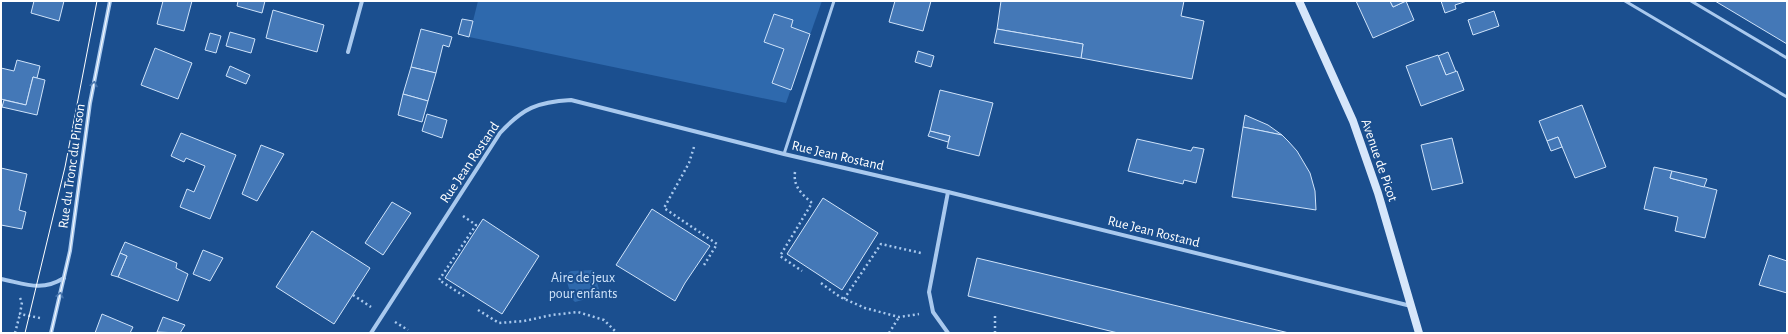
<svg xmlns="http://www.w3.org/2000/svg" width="1788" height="334" font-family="'Alegreya Sans',sans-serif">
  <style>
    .green { fill: #2e69ad }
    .building { fill: #4478b7; stroke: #cfe3fa }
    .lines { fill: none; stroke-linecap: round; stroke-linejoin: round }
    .path { stroke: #a9c9ee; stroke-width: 2.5; stroke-dasharray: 2 3; stroke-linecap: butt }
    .lane { stroke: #a9c9ee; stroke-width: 3 }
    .street { stroke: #a9c9ee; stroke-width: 4 }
    .secondary { stroke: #d6e6fa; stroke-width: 8 }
    .tram { stroke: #fff; stroke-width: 1 }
    .oneway { stroke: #4674ac }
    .labels { text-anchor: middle; stroke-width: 4; stroke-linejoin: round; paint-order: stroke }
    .street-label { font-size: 14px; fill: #fff; stroke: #1b4f8f }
    .park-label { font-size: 14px; fill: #cfe3fa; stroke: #1b4f8f }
  </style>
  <rect width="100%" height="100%" fill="#1b4f8f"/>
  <g class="green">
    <path d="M478 1H822L786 103 469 37Z"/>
    <path d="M593 270 601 295 575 302 572 299 565 275 571 271Z"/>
  </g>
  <g class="building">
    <path d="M34 1H64L59 21 31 13Z"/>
    <path d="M163 1H192L184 31 157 24Z"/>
    <path d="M238 1H265L262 13 237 6Z"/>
    <path d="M895 1H931L923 31 889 22Z"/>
    <path d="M1001 1H1184L1181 16 1204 21 1192 79 1081 58 1083 44 997 29Z"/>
    <path d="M1356 1H1390L1393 7 1406 1 1414 20 1373 38Z"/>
    <path d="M1390 1H1406L1393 7Z"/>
    <path d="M1441 1H1467L1455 5 1456 9 1445 13Z"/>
    <path d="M1715 1H1787V44Z"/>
    <path d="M273 10 324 25 317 52 266 38Z"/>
    <path d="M1494 11 1499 26 1473 35 1468 20Z"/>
    <path d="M774 14 793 20 791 27 810 34 791 90 772 83 784 49 764 42Z"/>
    <path d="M462 19 473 21 469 37 458 34Z"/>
    <path d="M421 29 452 37 449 47 443 45 436 73 411 67Z"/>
    <path d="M997 29 1083 44 1081 58 994 43Z"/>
    <path d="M230 32 255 39 251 53 226 46Z"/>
    <path d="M210 33 221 36 216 53 205 50Z"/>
    <path d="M155 48 192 63 178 99 141 85Z"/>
    <path d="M918 51 934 56 931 67 915 62Z"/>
    <path d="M1448 52 1456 72 1446 75 1438 56Z"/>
    <path d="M1438 55 1446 75 1457 71 1464 90 1421 106 1406 66Z"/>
    <path d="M17 60 40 66 37 78 33 77 26 105 1 99V68L14 71Z"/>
    <path d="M230 66 250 75 246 84 226 76Z"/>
    <path d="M411 67 436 73 428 101 403 94Z"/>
    <path d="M33 77 45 80 37 115 2 107 4 100 26 105Z"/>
    <path d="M940 90 993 103 979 156 947 148 950 136 930 131Z"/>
    <path d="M403 94 428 101 422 122 398 115Z"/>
    <path d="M1582 105 1606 167 1575 178 1558 137 1547 141 1539 121Z"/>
    <path d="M427 114 447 120 442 138 422 131Z"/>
    <path d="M1245 115 1268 125 1282 135 1243 127Z"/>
    <path d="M1243 127 1282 135 1288 141 1297 151 1310 173 1315 191 1316 210 1232 197Z"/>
    <path d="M930 131 950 136 948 142 928 136Z"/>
    <path d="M181 133 236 155 210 219 180 207 187 189 194 192 205 166 186 158 184 162 171 156Z"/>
    <path d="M1558 137 1562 147 1551 151 1547 141Z"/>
    <path d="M1452 138 1463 183 1432 190 1421 145Z"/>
    <path d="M1137 139 1191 151 1193 147 1204 149 1196 183 1184 180 1183 184 1128 171Z"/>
    <path d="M261 145 284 154 257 201 242 194Z"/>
    <path d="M1654 167 1672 171 1670 178 1717 190 1705 238 1675 231 1678 217 1644 209Z"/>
    <path d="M1 168 27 174 19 210 26 212 22 229 1 225Z"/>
    <path d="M1672 171 1707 179 1704 187 1670 178Z"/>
    <path d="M823 198 878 233 842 290 787 254Z"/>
    <path d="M392 202 411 213 383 255 365 243Z"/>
    <path d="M652 209 710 246 685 283 675 301 616 265Z"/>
    <path d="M483 219 539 256 502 314 445 278Z"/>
    <path d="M312 231 370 268 334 324 276 287Z"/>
    <path d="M125 242 177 263 176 268 188 274 178 301 118 277 127 256 120 253Z"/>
    <path d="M203 250 223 258 210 281 193 274Z"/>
    <path d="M120 253 127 256 118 277 111 275Z"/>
    <path d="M1769 255 1787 261V293L1759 285Z"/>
    <path d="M977 258 1103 288 1289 333H1118L968 296Z"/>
    <path d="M102 314 133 327 130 333H95Z"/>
    <path d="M163 317 185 325 180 333 157 332Z"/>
  </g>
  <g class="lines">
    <g class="path">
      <path d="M694 147 689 163 664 208 717 244 704 265"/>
      <path d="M795 172C793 187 802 194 812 203L780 256 802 271"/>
      <path d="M463 216 476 225 439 280 464 296"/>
      <path d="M821 283 840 297 865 308 899 317 919 314"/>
      <path d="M353 295 371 307"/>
      <path d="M20 298 22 302 20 314 40 318"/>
      <path d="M844 299 881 244 921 253"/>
      <path d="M478 310 499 323 524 321 552 315 578 312 604 320 617 333"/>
      <path d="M395 322 408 330"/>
      <path d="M15 333 20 314"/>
      <path d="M889 333 899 317"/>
      <path d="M995 333V316"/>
    </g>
    <g class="lane">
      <path d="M1625 1 1787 97"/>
      <path d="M1691 1 1787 58"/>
      <path d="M784 154 834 1"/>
    </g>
    <g class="street">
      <path d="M348 52 362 1"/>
      <path d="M948 192 929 292 933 312 948 333"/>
      <path d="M1 279C26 284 41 292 64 278"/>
      <path d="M51 333 70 251 90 103 110 1"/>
      <path d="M371 333 500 133C523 108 537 102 571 100L784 154 948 192 1411 306"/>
    </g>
    <path class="secondary" d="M1299 1 1353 121 1378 193 1419 333"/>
    <g class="tram">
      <path d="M25 333 65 167 97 1"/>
      <path d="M51 333 70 251 90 103 110 1"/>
    </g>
  </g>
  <defs><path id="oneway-chevron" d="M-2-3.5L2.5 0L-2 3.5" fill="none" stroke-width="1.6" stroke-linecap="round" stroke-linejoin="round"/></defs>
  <g class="oneway">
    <use href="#oneway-chevron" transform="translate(94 84) rotate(-79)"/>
    <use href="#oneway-chevron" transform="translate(60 295) rotate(-77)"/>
  </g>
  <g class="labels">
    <g class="street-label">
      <text transform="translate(838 155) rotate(13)" y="5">Rue Jean Rostand</text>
      <text transform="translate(1380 160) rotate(71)" y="5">Avenue de Picot</text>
      <text transform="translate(469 162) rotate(-56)" y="5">Rue Jean Rostand</text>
      <text transform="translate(71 166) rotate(-82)" y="5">Rue du Tronc du Pinson</text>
      <text transform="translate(1154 231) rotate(14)" y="5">Rue Jean Rostand</text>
    </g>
    <g class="park-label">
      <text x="583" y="282">Aire de jeux<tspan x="583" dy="16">pour enfants</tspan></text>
    </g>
  </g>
  <rect width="1788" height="334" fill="none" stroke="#ffffff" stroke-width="4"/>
</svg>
